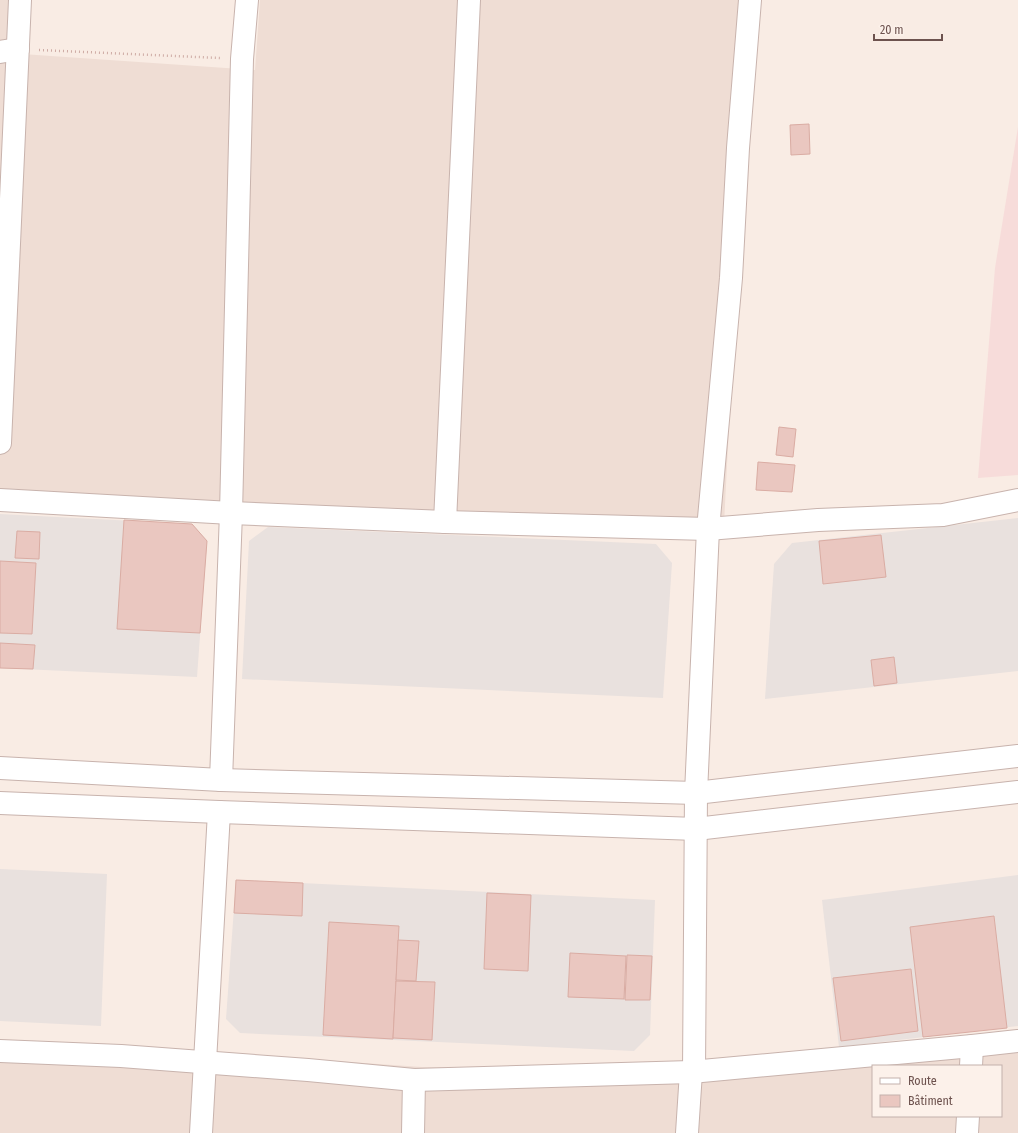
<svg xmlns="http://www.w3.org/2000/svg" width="1018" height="1133" font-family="'Fira Sans Condensed',sans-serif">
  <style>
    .residential { fill: #efddd4; fill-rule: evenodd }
    .commercial { fill: #f7dcda }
    .industrial { fill: #e9e1de }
    .building { fill: #eac7c0; stroke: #daaca3 }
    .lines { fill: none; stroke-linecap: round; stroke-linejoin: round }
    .minor-casing { stroke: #c8b3ad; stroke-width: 24 }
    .path { stroke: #ceaba4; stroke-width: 2.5; stroke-dasharray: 1 3; stroke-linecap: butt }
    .minor { stroke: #fff; stroke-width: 22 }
  </style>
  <rect width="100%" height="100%" fill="#f9ece4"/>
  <g class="residential">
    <path d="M0 0H25L22 54 255 70 260 0H751L724 524 445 517 0 491Z"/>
    <path d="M1018 1042V1133H0V1044L205 1052 422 1067 694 1072ZM873 1066H1001V1116H873Z"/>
  </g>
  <path class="commercial" d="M1018 127V475L978 478 995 268Z"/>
  <g class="industrial">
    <path d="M0 514 192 524 207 541 197 677 0 668Z"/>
    <path d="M1018 518V671L765 699 774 564 792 543Z"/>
    <path d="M268 527 656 544 672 563 663 698 242 679 249 541Z"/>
    <path d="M0 869 107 874 101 1026 0 1021Z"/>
    <path d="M1018 875V1026L839 1047 822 900Z"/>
    <path d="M236 880 655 900 650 1035 634 1051 240 1033 226 1019Z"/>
  </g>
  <g class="building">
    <path d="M809 124 810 154 791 155 790 125Z"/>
    <path d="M779 427 796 429 793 457 776 455Z"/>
    <path d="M758 462 795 465 792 492 756 490Z"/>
    <path d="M124 520 192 524 207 541 200 633 117 629Z"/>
    <path d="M17 531 40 532 39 559 15 558Z"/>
    <path d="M881 535 886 577 823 584 819 541Z"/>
    <path d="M0 561 36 563 32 634 0 633Z"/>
    <path d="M0 643 35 645 33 669 0 668Z"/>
    <path d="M894 657 897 683 874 686 871 660Z"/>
    <path d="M236 880 303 883 302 916 234 913Z"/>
    <path d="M487 893 531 895 528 971 484 969Z"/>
    <path d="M994 916 1007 1028 923 1037 910 927Z"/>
    <path d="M329 922 399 926 393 1039 323 1035Z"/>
    <path d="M398 940 419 941 416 981 396 980Z"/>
    <path d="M570 953 626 956 624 999 568 997Z"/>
    <path d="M627 955 652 956 650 1000H625Z"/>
    <path d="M911 969 918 1031 841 1041 833 978Z"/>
    <path d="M396 981 435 982 432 1040 393 1038Z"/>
  </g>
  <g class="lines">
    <g class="minor-casing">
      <g id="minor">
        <path d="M0 52 18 49"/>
        <path d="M0 443 20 0"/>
        <path d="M0 500 231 513 445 522 708 529 818 520 943 515 1018 500"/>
        <path d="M445 522 469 0"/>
        <path d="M0 768 221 780 696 793 1018 756"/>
        <path d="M221 780 231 513 242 59 247 0"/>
        <path d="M0 803 219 812 696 829 1018 792"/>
        <path d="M0 1051 121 1056 308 1070 414 1080 691 1072 972 1046 1018 1041"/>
        <path d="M971 1066 972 1046"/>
        <path d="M201 1133 219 812"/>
        <path d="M413 1133 414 1080"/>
        <path d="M687 1133 691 1072H694L696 793 708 529 731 278 738 148 750 0"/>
        <path d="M967 1133 968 1116"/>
      </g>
    </g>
    <path class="path" d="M39 50 220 58"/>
    <use href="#minor" class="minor"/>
  </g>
  <rect x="872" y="1065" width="130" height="52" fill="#fcf1ea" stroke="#c3b1ac"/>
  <rect x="880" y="1078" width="20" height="6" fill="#ffffff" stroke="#c3b1ac"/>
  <text x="908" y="1085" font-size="12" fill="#6d524e">Route</text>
  <rect x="880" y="1095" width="20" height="12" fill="#eac7c0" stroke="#c3b1ac"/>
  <text x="908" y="1105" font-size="12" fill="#6d524e">Bâtiment</text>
  <path d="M874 34v6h68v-6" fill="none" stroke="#6d524e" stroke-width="2"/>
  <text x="880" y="34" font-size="12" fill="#6d524e" stroke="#fcf1ea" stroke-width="3" paint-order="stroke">20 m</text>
</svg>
